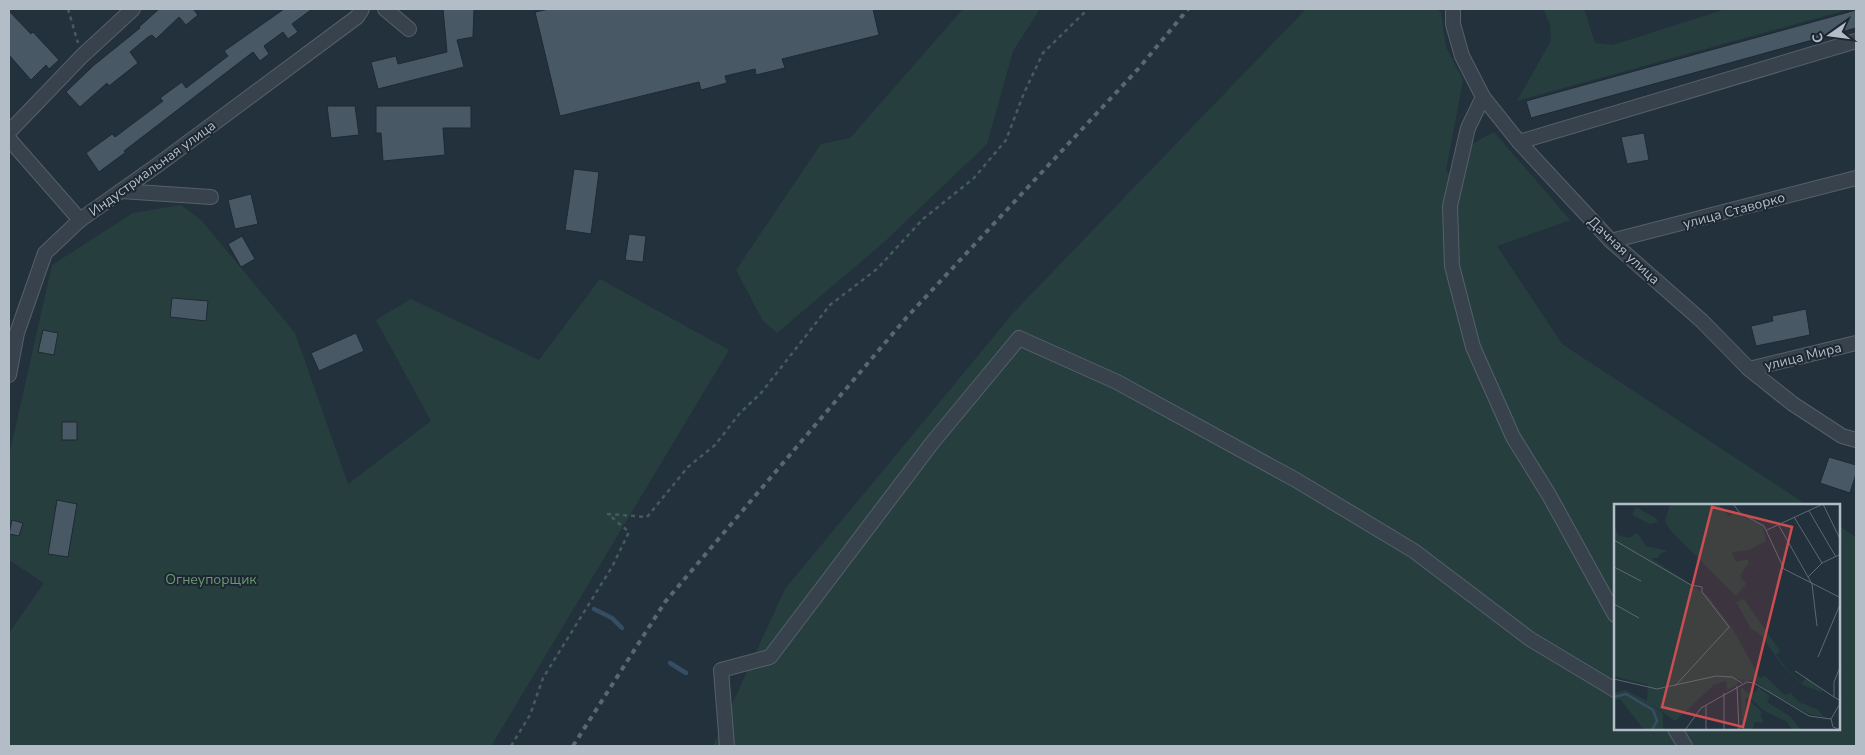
<svg xmlns="http://www.w3.org/2000/svg" width="1865" height="755" font-family="'Nunito Sans',sans-serif">
  <style>
    .green { fill: #263f3e }
    .lines { fill: none; stroke-linecap: round; stroke-linejoin: round }
    .stream { stroke: #364e63; stroke-width: 4.5 }
    .building { fill: #495865; stroke: #1e2933 }
    .minor-casing { stroke: #55606a; stroke-width: 16 }
    .path { stroke: #455b5c; stroke-width: 2.5; stroke-dasharray: 4 4; stroke-linecap: butt }
    .minor { stroke: #37424c; stroke-width: 14 }
    .rail { stroke: #596773; stroke-width: 4; stroke-dasharray: 5 5; stroke-linecap: butt }
    .labels { text-anchor: middle; stroke-width: 4; stroke-linejoin: round; paint-order: stroke }
    .street-label { font-size: 14px; fill: #b2bdc8; stroke: #1c2731 }
    .park-label { font-size: 14px; fill: #69996f; stroke: #1c2731 }
    .inset-river { fill: none; stroke: #364e63; stroke-width: 2.5 }
    .inset-road { fill: none; stroke: #5c6974; stroke-width: 1 }
    .view { fill: #cd4d50; fill-opacity: 0.15; stroke: #cd4d50; stroke-width: 2.5 }
    .inset-edge { fill: none; stroke: #b2bdc8; stroke-width: 2.5 }
  </style>
  <rect width="100%" height="100%" fill="#23313c"/>
  <g class="green">
    <path d="M963 9H1040L1013 51 987 144 883 243 777 333 763 321 736 270 821 144 850 138Z"/>
    <path d="M1306 9H1435L1441 12 1446 47 1463 80 1446 170 1459 188 1472 144 1494 132 1570 220 1497 246 1562 344 1807 505H1615V729H1839V526L1856 537V746H713L785 589 1015 311Z"/>
    <path d="M1543 9H1584L1595 43 1613 45 1726 9H1850L1517 101 1551 41 1550 24Z"/>
    <path d="M181 205 201 220 295 333 348 484 431 421 376 320 411 299 539 360 600 279 729 350 491 746H9V633L44 583 9 560V456L52 265 133 213Z"/>
  </g>
  <g class="lines">
    <g class="stream">
      <path d="M594 609 612 618 622 628"/>
      <path d="M670 663 686 673"/>
    </g>
  </g>
  <g class="building">
    <path d="M159 9H193L198 15 186 25 179 17 156 39 152 35 148 37 130 52 138 63 109 86 107 83 80 107 66 92 93 66 140 28 139 27Z"/>
    <path d="M284 9H312L292 24 298 32 288 39 283 32 264 46 269 54 260 61 253 52 124 151 126 152 99 172 86 153 112 134 115 137 163 101 160 98 182 82 186 88 228 56 224 51Z"/>
    <path d="M443 9H474L473 37 457 40 464 67 378 89 371 62 396 56 398 64 447 52Z"/>
    <path d="M549 9H873L879 35 782 59 785 68 756 75 755 69 725 76 727 83 701 90 699 82 560 116 535 12Z"/>
    <path d="M1856 10V28L1531 118 1526 101Z"/>
    <path d="M9 11 31 34 33 32 59 60 49 69 46 65 31 80 9 55Z"/>
    <path d="M327 106H355L359 135 331 138Z"/>
    <path d="M376 106H471V128H443L445 155 383 161 381 133H376Z"/>
    <path d="M1644 133 1649 160 1627 164 1621 137Z"/>
    <path d="M574 169 599 172 591 234 565 230Z"/>
    <path d="M251 194 258 224 235 229 228 200Z"/>
    <path d="M629 234 646 236 643 262 625 260Z"/>
    <path d="M242 236 255 259 241 267 228 244Z"/>
    <path d="M172 298 208 301 206 321 170 317Z"/>
    <path d="M1806 309 1810 335 1756 346 1751 326 1773 321 1772 316Z"/>
    <path d="M43 330 58 333 54 355 38 352Z"/>
    <path d="M356 333 364 351 319 371 311 353Z"/>
    <rect x="62" y="422" width="15" height="18"/>
    <path d="M1829 457 1856 465V474L1850 493 1820 483Z"/>
    <path d="M57 500 77 504 68 557 48 554Z"/>
    <path d="M12 520 23 523 19 536 9 534Z"/>
  </g>
  <g class="lines">
    <g class="minor-casing">
      <g id="minor">
        <path d="M385 9 409 29"/>
        <path d="M1453 9V24L1462 56 1483 97 1519 142 1611 241 1702 321 1749 369 1793 404 1842 436 1856 440"/>
        <path d="M1483 97 1468 128 1450 206 1452 266 1473 347 1513 437 1549 495 1615 615"/>
        <path d="M9 132 82 56 133 9"/>
        <path d="M9 139 80 220"/>
        <path d="M1519 142 1856 41"/>
        <path d="M121 191 211 197"/>
        <path d="M1611 241 1856 178"/>
        <path d="M1749 369 1856 343"/>
        <path d="M9 375 17 333 45 253 80 220 159 164 357 17 362 9"/>
        <path d="M1675 729 1685 746"/>
        <path d="M727 746 721 670 770 657 932 443 1019 338 1117 382 1296 480 1414 551 1530 639 1615 690"/>
      </g>
    </g>
    <g class="path">
      <path d="M68 9 78 43"/>
      <path d="M511 746 530 715 543 678 612 567 629 532 608 514 647 517 688 467 715 445 740 413 761 393 830 305 877 269 923 219 974 178 1006 140 1024 93 1043 53 1088 9"/>
    </g>
    <use href="#minor" class="minor"/>
    <path class="rail" d="M573 746 665 602 907 317 1139 68 1188 9"/>
  </g>
  <g class="labels">
    <g class="street-label">
      <text transform="translate(152 168) rotate(-36)" y="5">Индустриальная улица</text>
      <text transform="translate(1734 210) rotate(-15)" y="5">улица Ставорко</text>
      <text transform="translate(1624 250) rotate(43)" y="5">Дачная улица</text>
      <text transform="translate(1803 356) rotate(-14)" y="5">улица Мира</text>
    </g>
    <g class="park-label">
      <text x="211" y="584">Огнеупорщик</text>
    </g>
  </g>
  <g transform="translate(1614 504)">
    <rect width="226" height="226" fill="#23313c"/>
    <path d="M56 0H104L115 12 120 8 149 22 152 37 135 46 118 48 122 58 134 55 135 59 126 72 132 80 122 92 57 27 51 17ZM22 3 43 15V18L36 20 18 11ZM0 20 4 31 15 34 23 29 32 42 54 47 47 49 44 54H37L94 92 118 124 146 174 151 172 171 191 177 189 184 198 203 205 210 213 195 210 155 188 142 178 141 174 131 178 122 174 124 180 113 186 112 177 100 181 61 217 36 199 49 210V226H30L6 195 0 197V189L11 186 33 197 34 181 0 172ZM130 95 166 147 162 151 174 166 188 179 193 173 210 189 189 181 168 161 146 130 137 125 122 98ZM127 183 134 189 142 188 144 183 156 192 153 198 177 213 187 226H178L173 218 149 206 135 193 131 195 132 210 135 196 149 209 146 210 150 219 141 218 138 226H128Z" fill="#263f3e"/>
    <path class="inset-river" d="M0 193 12 190 39 206 43 217 38 226"/>
    <path class="inset-road" d="M119 0 126 9 150 22 170 65 227 94M209 0 227 37M195 7 222 53M180 13 208 59 194 73M164 20 198 80 203 122M153 26 209 0M0 36 77 81 88 83V88L115 123 61 182M208 59 227 50M0 63 27 77M0 100 25 114M204 153 227 98M227 161 220 178V193L227 197M181 167 220 193M0 175 43 185 102 172 118 173 128 179M123 182 125 226M110 189V226M227 198 217 215 219 223 227 226M71 226 87 204 133 178 140 179 195 212 217 215M92 226V201"/>
    <path class="view" d="M98 3 178 23 129 223 48 203Z"/>
    <rect width="226" height="226" class="inset-edge"/>
  </g>
  <rect width="1865" height="755" fill="none" stroke="#b2bdc8" stroke-width="20"/>
  <g transform="translate(1830 35) rotate(256)" stroke="#1c2731" stroke-width="4" paint-order="stroke">
  <path d="M0-4L9 19L0 12L-9 19Z" fill="#b2bdc8"/>
  <text y="-8" font-size="14" font-weight="bold" text-anchor="middle" fill="#b2bdc8">С</text>
  </g>
</svg>
